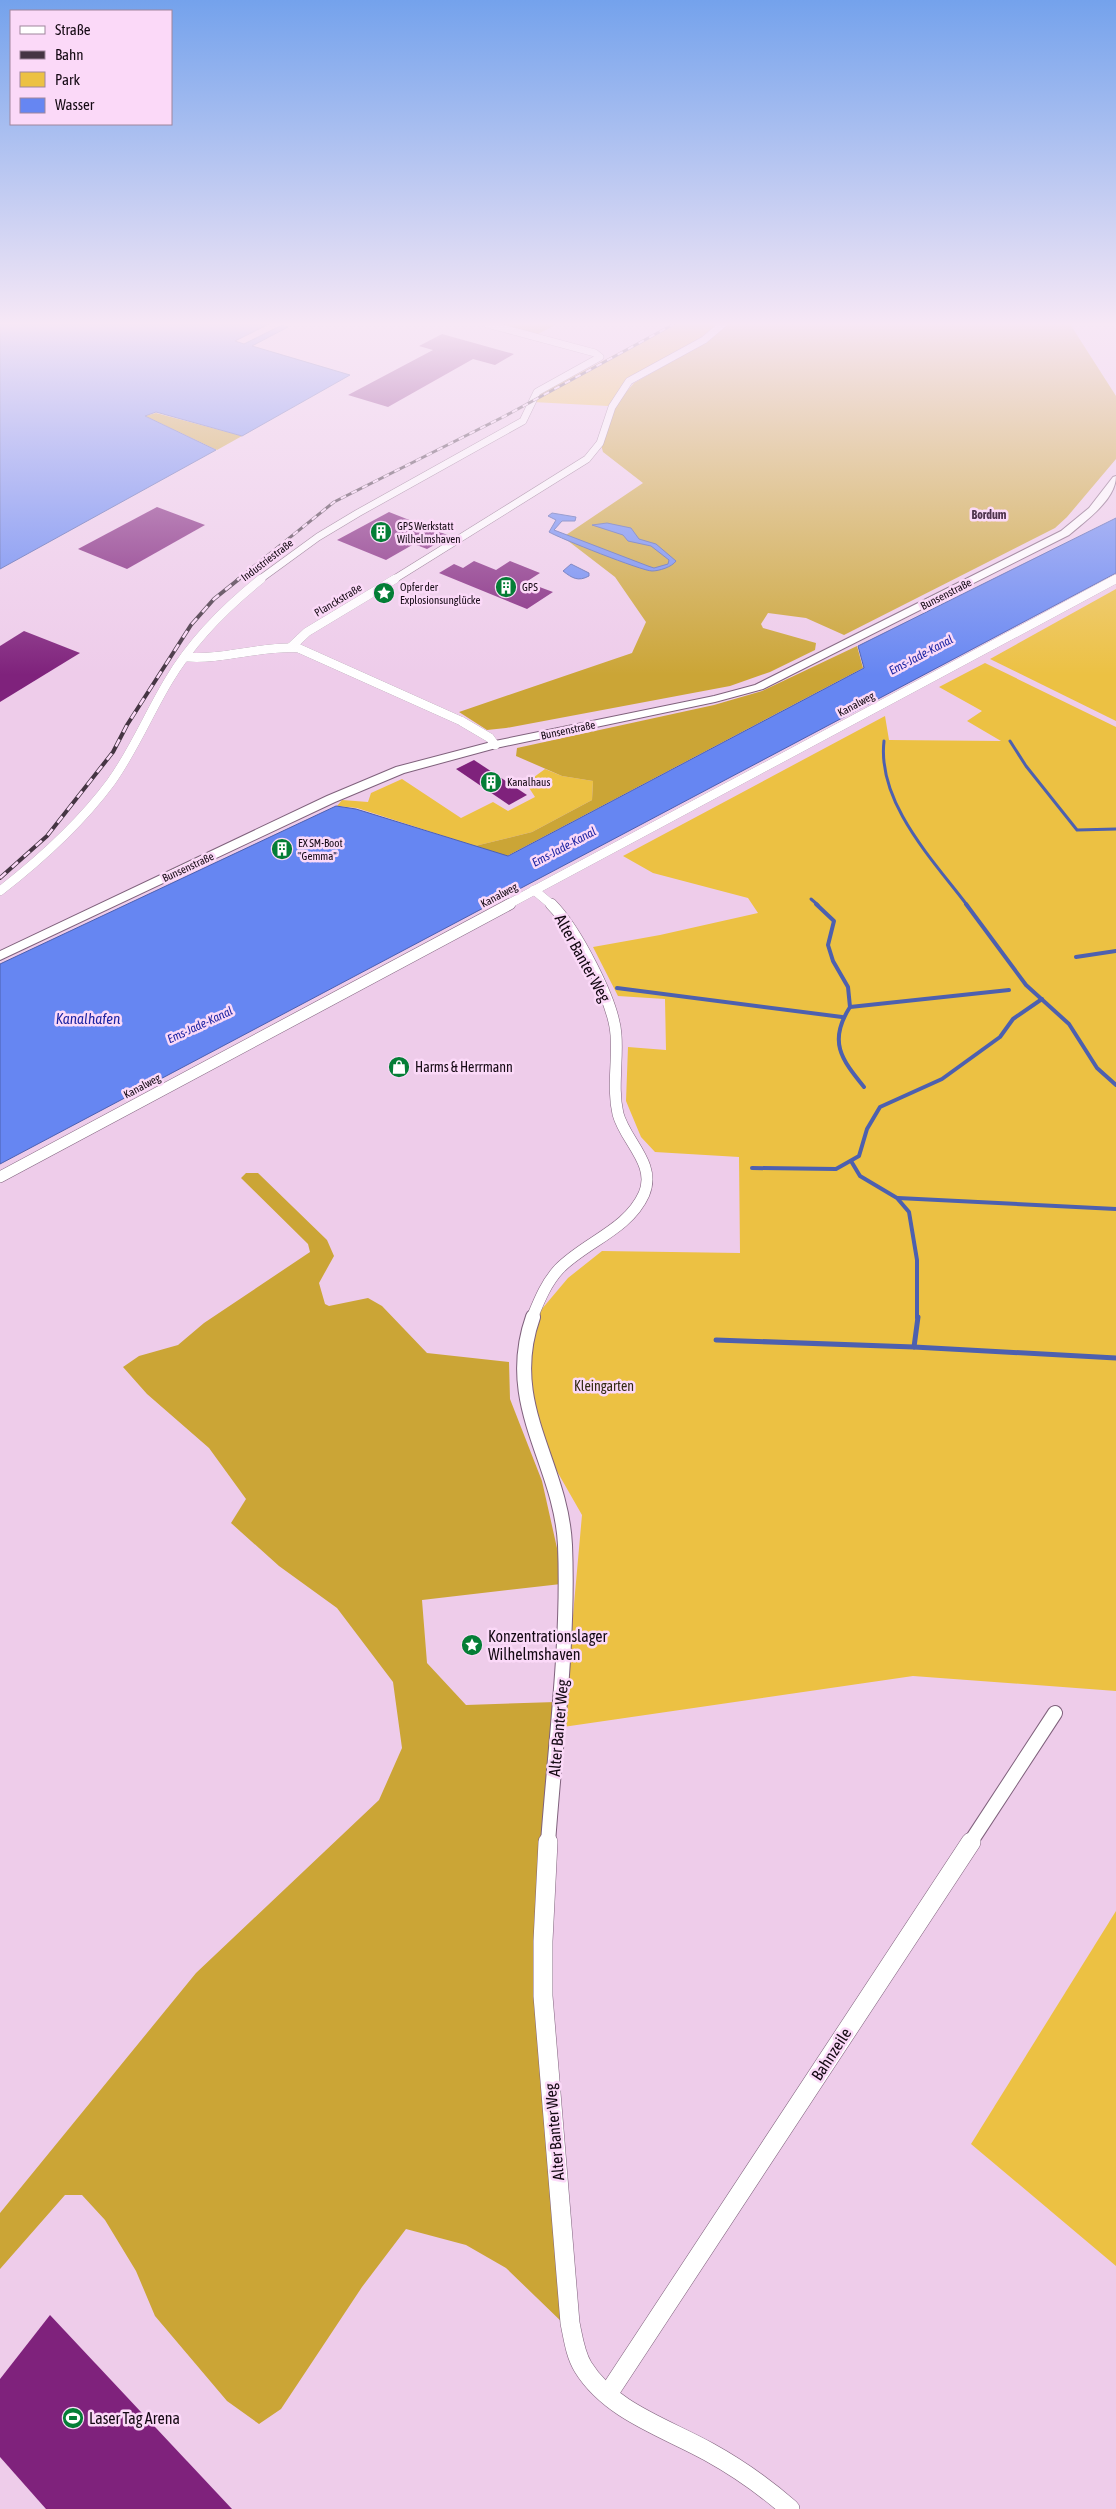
<svg xmlns="http://www.w3.org/2000/svg" width="1116" height="2509" font-family="'Asap Condensed',sans-serif">
  <style>
    .green { fill: #ecc143 }
    .forest { fill: #cba536 }
    .water { fill: #6686f2; stroke: #4d60af }
    .lines { fill: none; stroke-linecap: round; stroke-linejoin: round }
    .stream-far2 { stroke: #4d60af; stroke-width: 3 }
    .stream-far1 { stroke: #4d60af; stroke-width: 4 }
    .stream { stroke: #4d60af; stroke-width: 5 }
    .building { fill: #7f227c }
    .minor-far4-casing { stroke: #7f617c; stroke-width: 8 }
    .minor-far3-casing { stroke: #7f617c; stroke-width: 9 }
    .minor-far2-casing { stroke: #7f617c; stroke-width: 12 }
    .minor-far1-casing { stroke: #7f617c; stroke-width: 16 }
    .minor-casing { stroke: #7f617c; stroke-width: 20 }
    .tertiary-casing { stroke: #7f617c; stroke-width: 2 }
    .minor-far4 { stroke: #fff; stroke-width: 7 }
    .minor-far3 { stroke: #fff; stroke-width: 9 }
    .minor-far2 { stroke: #fff; stroke-width: 11 }
    .minor-far1 { stroke: #fff; stroke-width: 14 }
    .minor { stroke: #fff; stroke-width: 19 }
    .tertiary { fill: #fff; fill-rule: evenodd }
    .rail-far1-casing { stroke: #453543; stroke-width: 3 }
    .rail-casing { stroke: #453543; stroke-width: 4 }
    .rail-far1 { stroke: #fbd9f8; stroke-width: 2; stroke-dasharray: 6; stroke-linecap: butt }
    .rail { stroke: #fbd9f8; stroke-width: 2.5; stroke-dasharray: 8; stroke-linecap: butt }
    .labels { text-anchor: middle; stroke-width: 5; stroke-linejoin: round; paint-order: stroke }
    .far-poi-label { font-size: 11px; fill: #140913; stroke: #fbd9f8; text-anchor: start }
    .far-street-label { font-size: 11px; fill: #140913; stroke: #fbd9f8 }
    .far-neighbourhood-label { font-size: 12px; font-weight: bold; fill: #51364f; stroke: #fbd9f8 }
    .far-water-label { font-size: 12px; font-style: italic; fill: #1c24a2; stroke: #fbd9f8 }
    .poi-label { font-size: 14px; fill: #140913; stroke: #fbd9f8; text-anchor: start }
    .park-label { font-size: 14px; fill: #322912; stroke: #fbd9f8 }
    .water-label { font-size: 15px; font-style: italic; fill: #1c24a2; stroke: #fbd9f8 }
    .near-street-label { font-size: 16px; fill: #140913; stroke: #fbd9f8 }
    .near-poi-label { font-size: 16px; fill: #140913; stroke: #fbd9f8; text-anchor: start }
  </style>
  <rect width="100%" height="100%" fill="#eeccea"/>
  <g class="green">
    <path d="M674 324H719L701 339 627 381 608 406 533 402 539 394Z"/>
    <path d="M1116 589V721L990 659Z"/>
    <path d="M985 663 1116 727V1691L913 1676 563 1727 582 1515 550 1459 529 1398 526 1352 541 1310 568 1278 602 1251 740 1253 739 1157 655 1152 641 1137 626 1101 628 1047 666 1050 665 999 618 996 593 947 660 935 758 913 748 898 653 873 623 856 885 716 889 740 1001 741 967 721 982 711 939 687Z"/>
    <path d="M545 769 562 776 593 781 592 800 532 832 475 846 357 808 337 806 342 800 368 802 371 793 402 779 461 818 493 802 508 811 535 797 526 783Z"/>
    <path d="M1116 1911V2266L971 2144Z"/>
  </g>
  <g class="forest">
    <path d="M492 324H557L536 335Z"/>
    <path d="M728 324H1070L1116 396V459L1067 517 1055 528 844 635 806 618 768 613 761 624 763 628 816 643 815 650 770 672 730 686 506 728 487 730 459 712 632 653 646 622 615 577 563 537 643 483 603 452 600 441 613 407 634 383 708 341Z"/>
    <path d="M156 413 242 436 217 450 145 416Z"/>
    <path d="M857 646 863 668 507 856 475 846 532 832 592 800 593 781 562 776 516 756 517 748 714 705 762 691Z"/>
    <path d="M246 1173H258L327 1240 334 1256 319 1283 325 1304 329 1306 368 1298 382 1306 427 1353 509 1362 510 1399 542 1481 559 1557 561 1584 422 1600 427 1663 466 1705 556 1702 533 1970 566 2326 506 2268 466 2245 406 2229 362 2287 281 2409 259 2424 227 2401 155 2316 136 2271 105 2220 82 2195H65L0 2269V2213L196 1973 379 1800 402 1748 393 1682 337 1608 279 1566 231 1523 246 1499 209 1448 147 1394 123 1367 139 1356 178 1345 204 1323 310 1252 308 1244 241 1178Z"/>
  </g>
  <g class="water">
    <path d="M0 324H269L235 341 244 344 282 325 288 327 252 346 350 375 242 436 156 412 145 416 216 450 0 569Z"/>
    <path d="M552 513 576 517 575 521H562L554 530 648 566 654 568 668 564 669 560 651 546 628 541 623 535 592 525 607 523 631 528 639 539 656 544 676 561C672 567 659 571 652 571 642 571 559 538 549 532L556 520 548 516Z"/>
    <path d="M1116 518V573L0 1164V964L336 806 356 809 508 856 864 668 858 646Z"/>
    <path d="M571 564 589 573V576C578 582 572 578 563 571Z"/>
  </g>
  <g class="lines">
    <g class="stream-far2">
      <path d="M884 741C877 802 932 859 967 905"/>
      <path d="M1010 741 1026 766 1077 830 1116 829"/>
      <path d="M811 899 818 905"/>
    </g>
    <g class="stream-far1">
      <path d="M816 904 834 921 828 945 833 961 848 987 850 1007"/>
      <path d="M966 904 1026 985 1069 1024 1097 1068 1116 1085"/>
      <path d="M1076 957 1116 951"/>
      <path d="M617 988 842 1017"/>
      <path d="M864 1087C841 1059 828 1041 850 1007L1009 990"/>
      <path d="M851 1161 860 1176 897 1198 909 1212 917 1260V1318"/>
      <path d="M752 1168 836 1169 859 1156 867 1129 880 1107 942 1079 1000 1037 1013 1019 1042 999"/>
      <path d="M898 1198 1116 1209"/>
    </g>
    <g class="stream">
      <path d="M716 1340 914 1347 918 1317"/>
      <path d="M914 1347 1116 1358"/>
    </g>
  </g>
  <g class="building">
    <path d="M442 334 514 354 495 365 473 359 388 407 348 395 433 350 419 346Z"/>
    <path d="M157 507 205 525 127 569 78 549Z"/>
    <path d="M389 512 450 536 427 549 414 544 386 560 337 540Z"/>
    <path d="M474 561 496 570 510 561 540 573 526 582 553 592 527 609 439 573 454 564 463 568Z"/>
    <path d="M24 631 80 653 0 702V646Z"/>
    <path d="M474 760 527 795 509 805 456 769Z"/>
    <path d="M50 2315 232 2509H46L0 2457V2379Z"/>
  </g>
  <g class="lines">
    <g class="minor-far4-casing">
      <g id="minor-far4">
        <path d="M259 580 318 537 358 513 523 421 537 392 600 357 595 353 487 324"/>
        <path d="M393 580 587 459 600 443 612 407 629 381 704 340 723 324"/>
        <path d="M1114 580 1116 579"/>
      </g>
    </g>
    <g class="minor-far3-casing">
      <g id="minor-far3">
        <path d="M291 647 307 632 395 579"/>
        <path d="M185 657C225 660 258 646 298 648L461 721 490 738 495 745"/>
        <path d="M534 890 552 905"/>
        <path d="M0 891C41 859 80 824 111 782 134 750 149 713 169 680 192 641 226 607 261 579"/>
        <path d="M507 905 1116 579"/>
      </g>
    </g>
    <g class="minor-far2-casing">
      <g id="minor-far2">
        <path d="M0 1177 510 904"/>
        <path d="M532 1318C539 1301 546 1283 559 1269 585 1242 628 1230 644 1194 657 1164 625 1141 618 1114 612 1088 618 1062 616 1035 614 1001 575 928 551 904"/>
      </g>
    </g>
    <g class="minor-far1-casing">
      <g id="minor-far1">
        <path d="M533 1317C502 1405 561 1462 565 1545 569 1644 555 1744 548 1843"/>
        <path d="M970 1843 1055 1713"/>
      </g>
    </g>
    <g class="minor-casing">
      <g id="minor">
        <path d="M548 1842 543 1941V1996L570 2323C573 2337 575 2354 583 2367 610 2411 666 2428 709 2452 738 2468 765 2487 790 2509"/>
        <path d="M608 2394 971 1842"/>
      </g>
    </g>
    <g class="tertiary-casing">
      <path id="tertiary" d="M1116 476C1116 500 1085 521 1069 535L763 689 715 702 496 748 404 773 335 802 0 960V951L327 796 396 767 495 741 714 696 755 685 1061 531 1089 508 1113 477Z"/>
    </g>
    <use href="#minor-far4" class="minor-far4"/>
    <use href="#minor-far3" class="minor-far3"/>
    <use href="#minor-far2" class="minor-far2"/>
    <use href="#minor-far1" class="minor-far1"/>
    <use href="#minor" class="minor"/>
    <use href="#tertiary" class="tertiary"/>
    <g class="rail-far1-casing">
      <path id="rail-far1" d="M237 580 334 502 505 416 674 324"/>
    </g>
    <g class="rail-casing">
      <path id="rail" d="M0 878 47 836 113 752 127 725 191 625 214 599 239 579"/>
    </g>
    <use href="#rail-far1" class="rail-far1"/>
    <use href="#rail" class="rail"/>
  </g>
  <linearGradient id="sky" x2="0" y2="1"><stop stop-color="#74a2ec"/><stop offset="0.48" stop-color="#f7e8f6"/><stop offset="1" stop-color="#f7e8f6" stop-opacity="0"/></linearGradient>
  <rect width="1116" height="675" fill="url(#sky)"/>
  <defs>
    <g id="building-disc" transform="scale(1.125)"><circle r="9.5" fill="#047e36" stroke="#fbd9f8"/><path d="M-4-6H4V6H1V3H-1V6H-4ZM-2.5-4.3h1.7v1.8h-1.7ZM.8-4.3h1.7v1.8H.8ZM-2.5-1h1.7V.8h-1.7ZM.8-1h1.7V.8H.8Z" fill="#fff"/></g>
    <g id="sight-disc" transform="scale(1.125)"><circle r="9.5" fill="#047e36" stroke="#fbd9f8"/><path d="M0-6L1.8-2.2L6-1.7L2.9 1.2L3.7 5.4L0 3.3L-3.7 5.4L-2.9 1.2L-6-1.7L-1.8-2.2Z" fill="#fff"/></g>
    <g id="shop-disc" transform="scale(1.125)"><circle r="9.5" fill="#047e36" stroke="#fbd9f8"/><path d="M-5-2.5h2.3a2.7 3.5 0 0 1 5.4 0H5L5.5 6h-11ZM-1.5-2.5h3a1.5 2.3 0 0 0-3 0Z" fill="#fff"/></g>
    <g id="stadium-disc" transform="scale(1.125)"><circle r="9.5" fill="#047e36" stroke="#fbd9f8"/><path d="M0-5a6.5 5 0 1 0 0 10a6.5 5 0 1 0 0-10ZM-3.5-1.8h7v3.6h-7Z" fill="#fff"/></g>
  </defs>
  <g fill-rule="evenodd">
    <use href="#building-disc" x="381" y="532"/>
    <use href="#building-disc" x="506" y="587"/>
    <use href="#sight-disc" x="384" y="593"/>
    <use href="#building-disc" x="491" y="782"/>
    <use href="#building-disc" x="282" y="849"/>
    <use href="#shop-disc" x="399" y="1067"/>
    <use href="#sight-disc" x="472" y="1645"/>
    <use href="#stadium-disc" x="73" y="2418"/>
  </g>
  <g class="labels">
    <g class="far-poi-label">
      <text x="397" y="530">GPS Werkstatt<tspan x="397" dy="13">Wilhelmshaven</tspan></text>
      <text x="400" y="591">Opfer der<tspan x="400" dy="13">Explosionsunglücke</tspan></text>
      <text x="522" y="591">GPS</text>
      <text x="507" y="786">Kanalhaus</text>
      <text x="298" y="847">EX SM-Boot<tspan x="298" dy="13">"Gemma"</tspan></text>
    </g>
    <g class="far-street-label">
      <text transform="translate(267 560) rotate(-37)" y="4">Industriestraße</text>
      <text transform="translate(946 594) rotate(-27)" y="4">Bunsenstraße</text>
      <text transform="translate(338 600) rotate(-31)" y="4">Planckstraße</text>
      <text transform="translate(856 704) rotate(-28)" y="4">Kanalweg</text>
      <text transform="translate(568 730) rotate(-12)" y="4">Bunsenstraße</text>
      <text transform="translate(188 867) rotate(-25)" y="4">Bunsenstraße</text>
      <text transform="translate(499 895) rotate(-28)" y="4">Kanalweg</text>
      <text transform="translate(142 1086) rotate(-28)" y="4">Kanalweg</text>
    </g>
    <g class="far-neighbourhood-label">
      <text x="989" y="519">Bordum</text>
    </g>
    <g class="far-water-label">
      <text transform="translate(921 655) rotate(-28)" y="4">Ems-Jade-Kanal</text>
      <text transform="translate(564 847) rotate(-28)" y="4">Ems-Jade-Kanal</text>
      <text transform="translate(200 1025) rotate(-25)" y="4">Ems-Jade-Kanal</text>
    </g>
    <g class="poi-label">
      <text x="415" y="1072">Harms &amp; Herrmann</text>
    </g>
    <g class="park-label">
      <text x="604" y="1391">Kleingarten</text>
    </g>
    <g class="water-label">
      <text x="88" y="1024">Kanalhafen</text>
    </g>
    <g class="near-street-label">
      <text transform="translate(583 958) rotate(61)" y="6">Alter Banter Weg</text>
      <text transform="translate(558 1728) rotate(-85)" y="6">Alter Banter Weg</text>
      <text transform="translate(831 2054) rotate(-57)" y="6">Bahnzeile</text>
      <text transform="translate(554 2132) rotate(-95)" y="6">Alter Banter Weg</text>
    </g>
    <g class="near-poi-label">
      <text x="488" y="1642">Konzentrationslager<tspan x="488" dy="18">Wilhelmshaven</tspan></text>
      <text x="89" y="2424">Laser Tag Arena</text>
    </g>
  </g>
  <rect x="10" y="10" width="162" height="115" fill="#fbd9f8" stroke="#9f869c"/>
  <rect x="20" y="26" width="25" height="8" fill="#ffffff" stroke="#9f869c"/>
  <text x="55" y="35" font-size="15" fill="#140913">Straße</text>
  <rect x="20" y="51" width="25" height="8" fill="#453543" stroke="#9f869c"/>
  <text x="55" y="60" font-size="15" fill="#140913">Bahn</text>
  <rect x="20" y="72" width="25" height="15" fill="#ecc143" stroke="#9f869c"/>
  <text x="55" y="85" font-size="15" fill="#140913">Park</text>
  <rect x="20" y="98" width="25" height="15" fill="#6686f2" stroke="#9f869c"/>
  <text x="55" y="110" font-size="15" fill="#140913">Wasser</text>
</svg>
